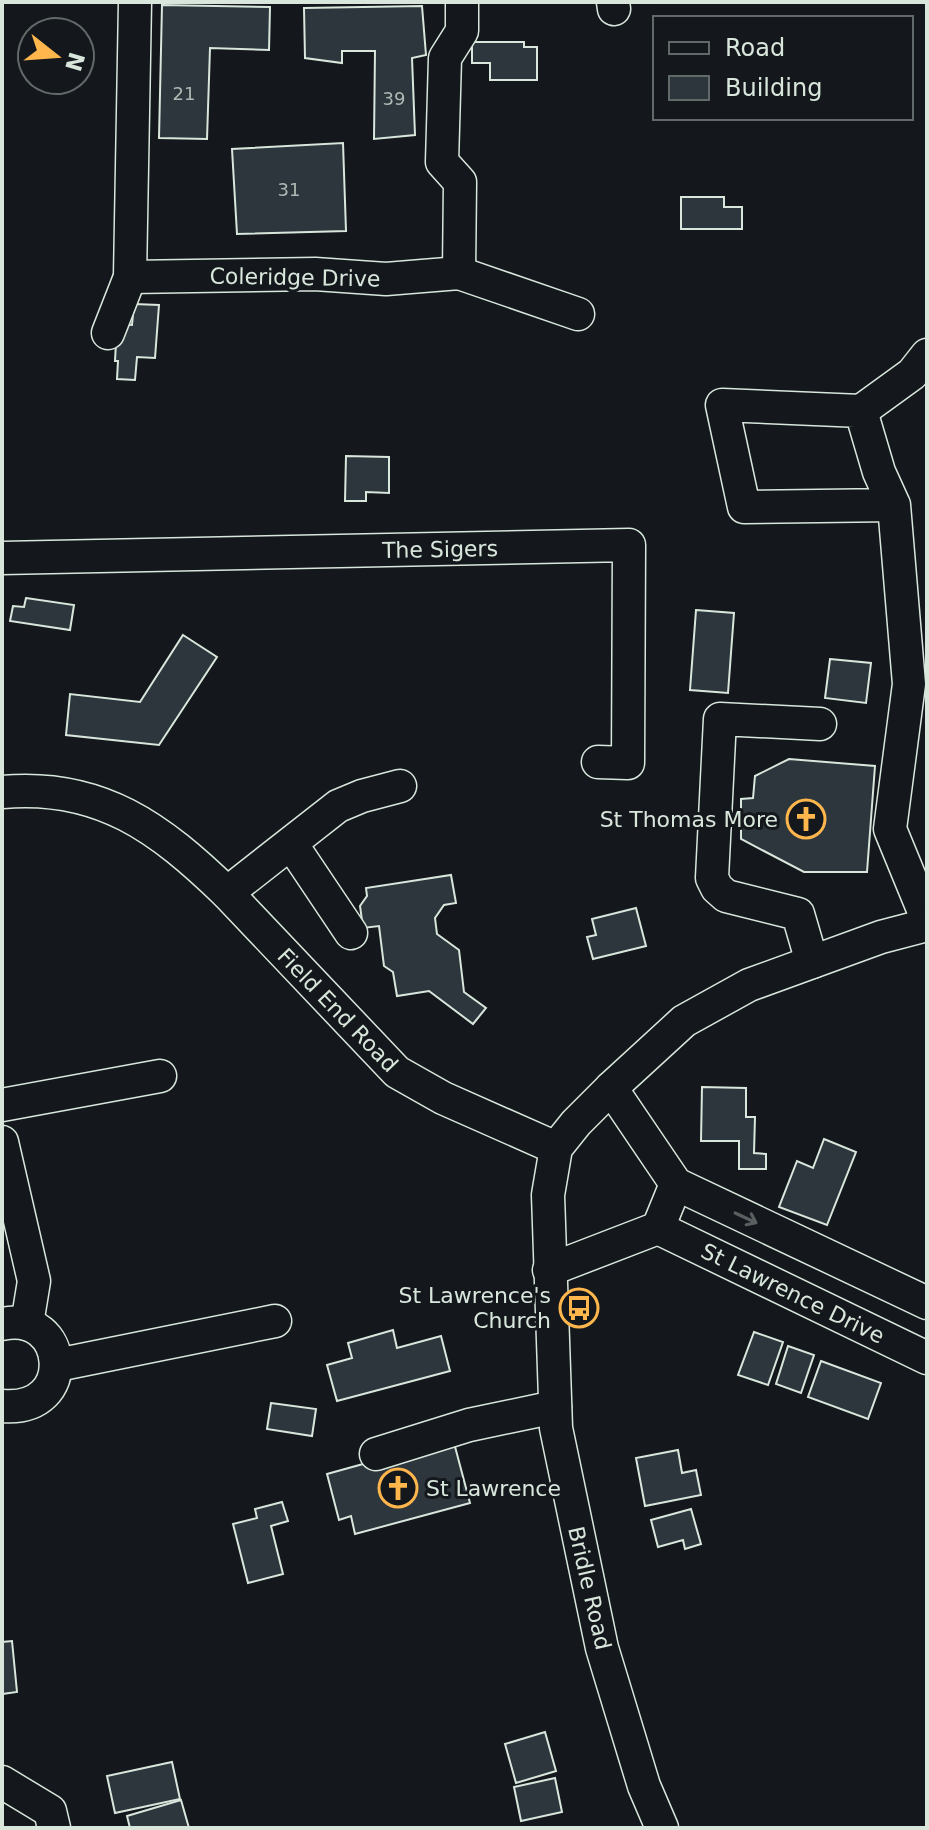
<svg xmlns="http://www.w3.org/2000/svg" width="929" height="1830" font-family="'DejaVu Sans',sans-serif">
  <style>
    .building { fill: #2c363c; stroke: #d8e6dc; stroke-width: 2 }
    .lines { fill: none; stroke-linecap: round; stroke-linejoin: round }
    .minor-casing { stroke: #d8e6dc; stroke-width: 35 }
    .minor { stroke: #14181c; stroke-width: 32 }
    .oneway { stroke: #59605f }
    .labels { text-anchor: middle; stroke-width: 6; stroke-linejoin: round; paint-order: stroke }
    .number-label { font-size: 18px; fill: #adbab4 }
    .street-label { font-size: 22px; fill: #d8e6dc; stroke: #14181c }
    .poi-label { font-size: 22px; fill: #d8e6dc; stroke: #14181c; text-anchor: end }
  </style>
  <rect width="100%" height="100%" fill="#14181c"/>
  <g class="building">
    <path d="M162 5 270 7 269 50 210 48 207 139 159 138Z"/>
    <path d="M422 6 426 55 412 58 415 135 374 139 375 51H342V63L305 58 304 8Z"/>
    <path d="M472 42H524V47H537V80H490V63H472Z"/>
    <path d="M343 143 346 231 237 234 232 149Z"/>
    <path d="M681 197H724V207H742V229H681Z"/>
    <path d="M134 304 159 305 155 358 137 357 135 380 117 379 118 361H115L117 324 132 325Z"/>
    <path d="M346 456 389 457V493L366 492V501H345Z"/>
    <path d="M26 598 74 605 70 630 10 621 13 606 24 607Z"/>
    <path d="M696 610 734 613 728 693 690 690Z"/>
    <path d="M183 635 217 657 159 745 66 735 70 694 140 702Z"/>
    <path d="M830 659 871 663 866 703 825 698Z"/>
    <path d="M789 759 875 766 867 872H804L741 839V799L753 798 755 776Z"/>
    <path d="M451 875 456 903 444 905 435 918 437 934 459 950 464 992 486 1008 473 1024 429 991 397 996 393 972 384 966 379 926 363 928 360 906 367 896 366 888Z"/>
    <path d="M636 908 646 946 593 959 587 937 596 935 592 919Z"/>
    <path d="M702 1087 746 1088V1117H755L754 1153 766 1154V1169H739V1141H701Z"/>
    <path d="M824 1139 856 1152 827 1225 779 1207 797 1161 813 1168Z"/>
    <path d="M393 1330 397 1348 441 1336 450 1371 337 1401 327 1365 352 1358 348 1343Z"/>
    <path d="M754 1332 783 1342 768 1385 738 1375Z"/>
    <path d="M788 1346 814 1355 801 1393 776 1384Z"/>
    <path d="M821 1361 881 1383 868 1419 808 1397Z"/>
    <path d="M271 1403 316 1409 312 1436 267 1429Z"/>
    <path d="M453 1439 470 1503 355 1534 351 1516 339 1520 327 1474Z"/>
    <path d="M678 1450 682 1473 696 1470 701 1495 645 1506 636 1458Z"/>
    <path d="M282 1502 288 1521 271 1526 283 1574 248 1583 233 1524 257 1518 255 1509Z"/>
    <path d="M691 1509 701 1544 685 1549 683 1540 658 1547 651 1520Z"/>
    <path d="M12 1641 17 1692 2 1694V1642Z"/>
    <path d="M545 1732 556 1771 516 1783 505 1744Z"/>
    <path d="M172 1762 180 1799 115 1813 107 1776Z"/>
    <path d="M555 1778 562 1812 521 1821 514 1787Z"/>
    <path d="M181 1800 189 1828H130L127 1816Z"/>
  </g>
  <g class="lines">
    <g class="minor-casing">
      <g id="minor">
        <path d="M613 2 614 9"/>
        <path d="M459 273 460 182 442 162 445 58 462 31V2"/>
        <path d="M130 277 315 274 386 279 459 273 578 314"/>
        <path d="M108 333 130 277 135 2"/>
        <path d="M861 411 912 374 927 355"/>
        <path d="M894 505 744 507 722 405 861 411 879 472 894 505 909 684 890 829 927 919"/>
        <path d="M2 558 629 545 628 763 598 762"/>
        <path d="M2 792C100 783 160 828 227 893L397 1072 443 1098 556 1148"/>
        <path d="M292 845 351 933"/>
        <path d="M227 893 338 806 362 796 400 786"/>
        <path d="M812 962 798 914 726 896 717 888 712 878 720 719 820 724"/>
        <path d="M611 1088 676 1184 927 1303"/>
        <path d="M2 1105 160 1076"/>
        <path d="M2 1142 34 1281 27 1324"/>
        <path d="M658 1228 927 1358"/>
        <path d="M549 1270 658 1228 676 1184"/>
        <path d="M2 1324C68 1309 79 1413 2 1406"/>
        <path d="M57 1365 275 1321"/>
        <path d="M376 1454 469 1425 555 1407"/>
        <path d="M2 1782 50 1811 54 1828"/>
        <path d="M662 1828 644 1786 602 1648 556 1428 548 1195 556 1148 576 1123 611 1088 684 1021 749 985 881 937 927 925"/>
      </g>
    </g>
    <use href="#minor" class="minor"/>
  </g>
  <defs><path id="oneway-shaft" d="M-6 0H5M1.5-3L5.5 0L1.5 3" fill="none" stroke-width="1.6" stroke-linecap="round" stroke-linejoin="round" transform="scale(2)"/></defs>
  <use class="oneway" href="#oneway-shaft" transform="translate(746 1218) rotate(25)"/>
  <defs>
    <g id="church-ring" transform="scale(2)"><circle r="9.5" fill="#14181c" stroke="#ffb74d" stroke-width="1.5"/><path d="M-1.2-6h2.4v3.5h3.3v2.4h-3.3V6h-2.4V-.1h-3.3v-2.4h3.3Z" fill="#ffb74d"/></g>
    <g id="bus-ring" transform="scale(2)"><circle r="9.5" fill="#14181c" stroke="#ffb74d" stroke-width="1.5"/><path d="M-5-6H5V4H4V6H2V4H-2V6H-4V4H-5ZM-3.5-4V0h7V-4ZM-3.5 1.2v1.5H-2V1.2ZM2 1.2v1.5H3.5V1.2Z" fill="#ffb74d"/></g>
  </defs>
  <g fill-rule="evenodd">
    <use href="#church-ring" x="806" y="819"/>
    <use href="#bus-ring" x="579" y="1308"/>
    <use href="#church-ring" x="398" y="1488"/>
  </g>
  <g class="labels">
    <g class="number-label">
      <text x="184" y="100">21</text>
      <text x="394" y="105">39</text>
      <text x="289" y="196">31</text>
    </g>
    <g class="street-label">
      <text transform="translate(295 277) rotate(1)" y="8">Coleridge Drive</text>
      <text transform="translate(440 549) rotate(-1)" y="8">The Sigers</text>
      <text transform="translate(338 1010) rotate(46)" y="8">Field End Road</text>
      <text transform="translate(793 1293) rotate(26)" y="8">St Lawrence Drive</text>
      <text transform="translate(590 1588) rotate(77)" y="8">Bridle Road</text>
    </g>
    <g class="poi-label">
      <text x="778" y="827">St Thomas More</text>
      <text x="551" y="1303">St Lawrence's<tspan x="551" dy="25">Church</tspan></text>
      <text x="426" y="1496" text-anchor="start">St Lawrence</text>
    </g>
  </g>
  <rect width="929" height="1830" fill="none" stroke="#d8e6dc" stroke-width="8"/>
  <rect x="653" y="16" width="260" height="104" fill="#14181c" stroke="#626a69" stroke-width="2"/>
  <rect x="669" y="42" width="40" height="12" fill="#14181c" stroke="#626a69" stroke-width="2"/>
  <text x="725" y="56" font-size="24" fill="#d8e6dc">Road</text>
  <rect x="669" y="76" width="40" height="24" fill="#2c363c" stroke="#626a69" stroke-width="2"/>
  <text x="725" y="96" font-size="24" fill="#d8e6dc">Building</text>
  <g transform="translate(56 56) rotate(107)"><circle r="38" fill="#14181c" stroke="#626a69" stroke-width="2"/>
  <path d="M0-6L14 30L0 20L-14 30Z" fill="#ffb74d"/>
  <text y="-12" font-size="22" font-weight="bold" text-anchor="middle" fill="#d8e6dc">N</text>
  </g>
</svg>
